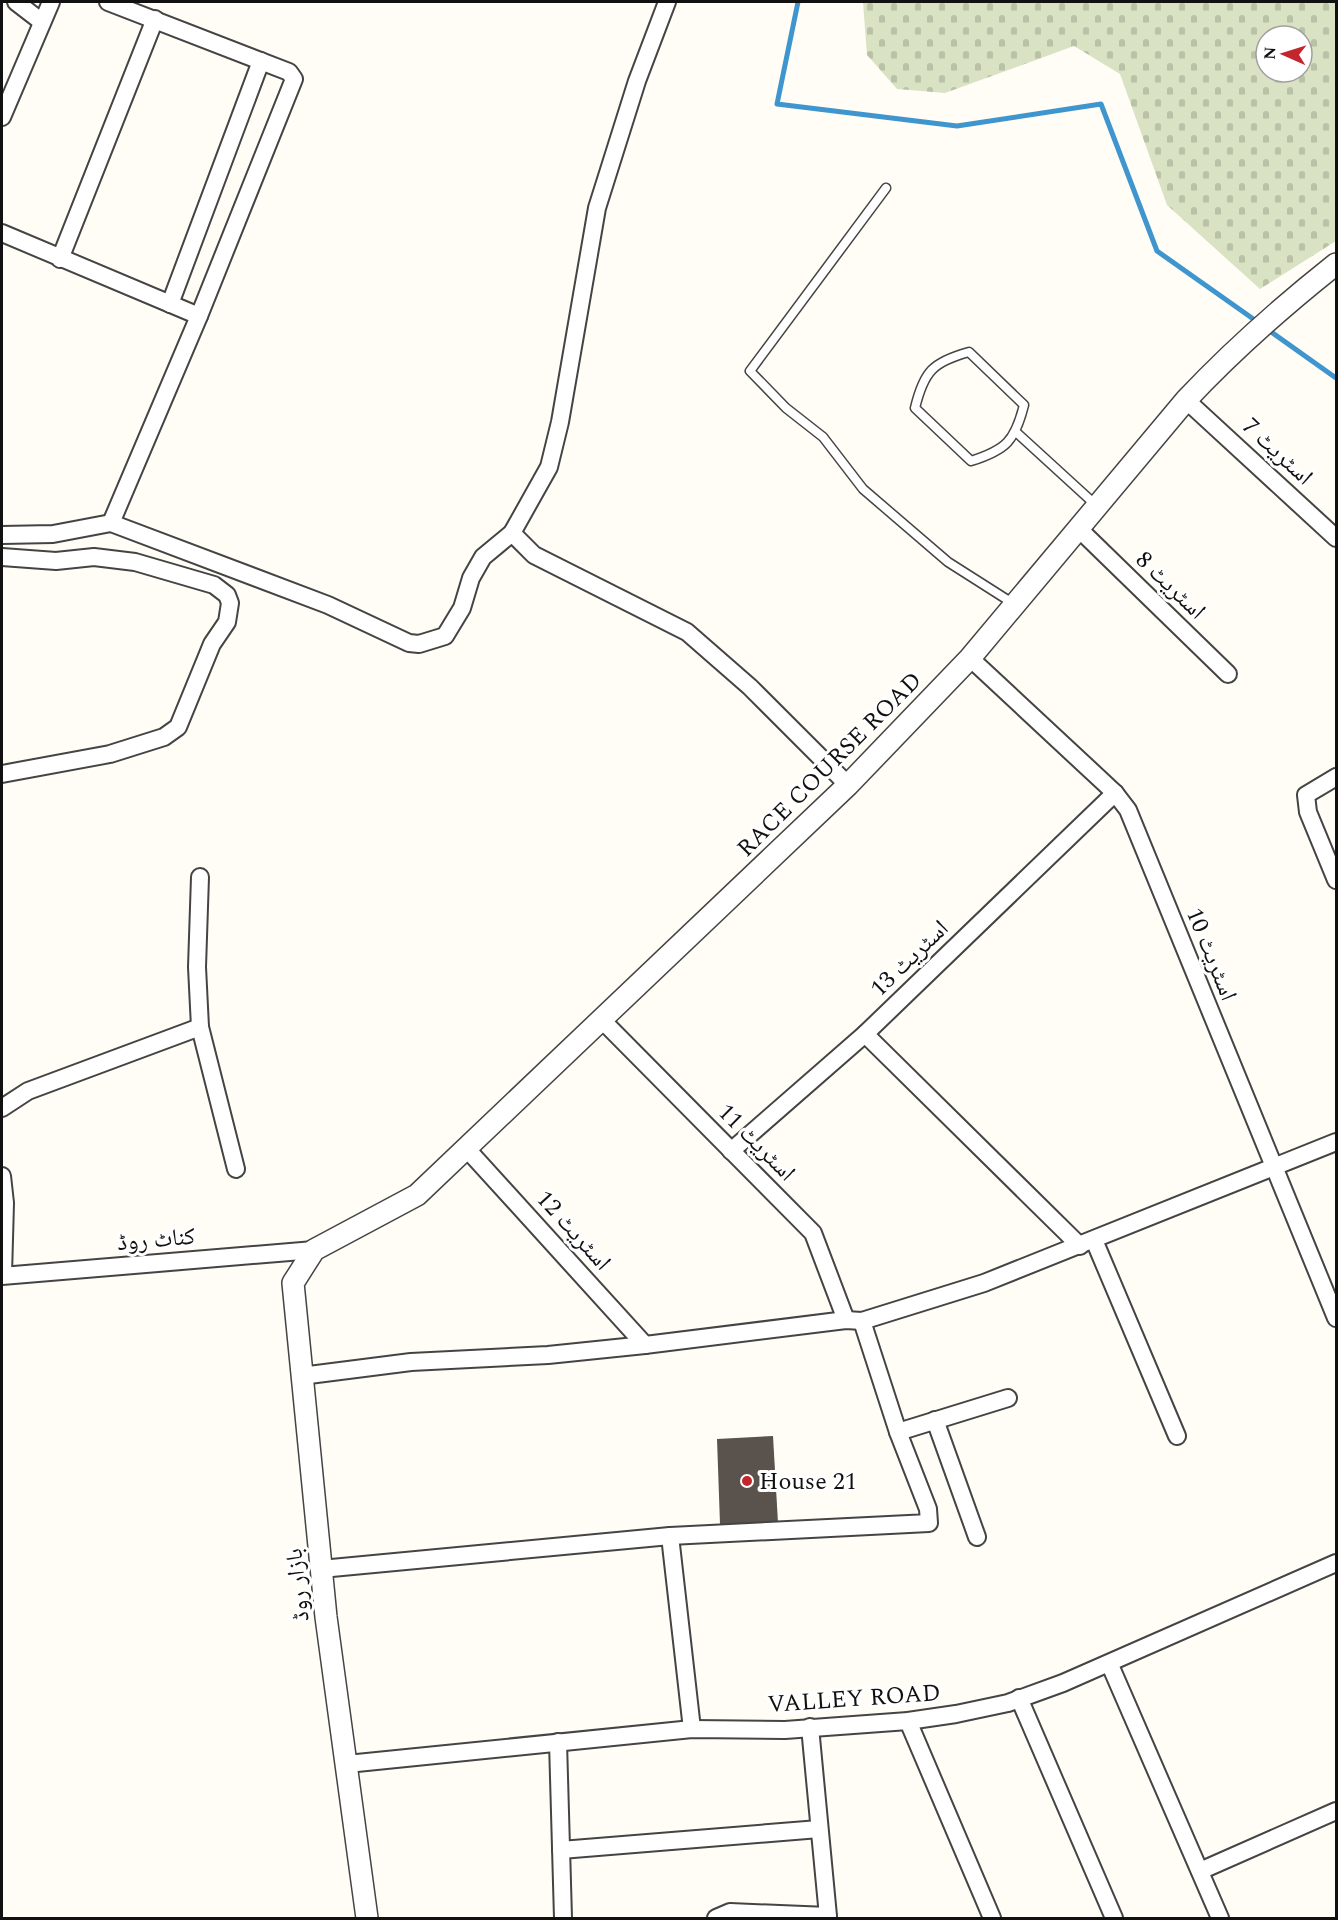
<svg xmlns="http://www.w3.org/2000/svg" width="1338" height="1920" font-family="Spectral,'Noto Naskh Arabic',serif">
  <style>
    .cemetery { fill: url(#cemetery-stones); fill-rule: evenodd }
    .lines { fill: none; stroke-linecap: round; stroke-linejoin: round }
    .stream { stroke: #3f96cf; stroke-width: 5 }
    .building { fill: #5a524d }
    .service-casing { stroke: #444; stroke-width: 11 }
    .minor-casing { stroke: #444; stroke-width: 20 }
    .tertiary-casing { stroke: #444; stroke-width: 24 }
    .service { stroke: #fff; stroke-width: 8 }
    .minor { stroke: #fff; stroke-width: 16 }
    .tertiary { stroke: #fff; stroke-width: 21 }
    .poi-dot { fill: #c4262e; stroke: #fff; stroke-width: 2 }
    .labels { text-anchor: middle; stroke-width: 6; stroke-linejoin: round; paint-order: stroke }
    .street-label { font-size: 24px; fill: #111; stroke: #fff }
    .poi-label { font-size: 24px; fill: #111; stroke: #fff; text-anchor: start }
  </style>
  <defs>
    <pattern id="cemetery-stones" width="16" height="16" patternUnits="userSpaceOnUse" patternTransform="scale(1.5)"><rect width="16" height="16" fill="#d9e3c4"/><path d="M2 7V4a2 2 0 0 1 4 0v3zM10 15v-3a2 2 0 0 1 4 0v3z" fill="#b9c2a7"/></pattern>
  </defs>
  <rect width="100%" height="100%" fill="#fffdf5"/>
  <path class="cemetery" d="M863 2H1336V241L1260 289 1167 205 1120 74 1074 46 945 93 897 89 867 55ZM1266 36H1302V72H1266Z"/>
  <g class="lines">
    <g class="stream">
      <path d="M798 2 777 104 957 126 1101 104 1157 251 1259 323"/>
      <path d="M1267 329 1336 378"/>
    </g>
  </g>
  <path class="building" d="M773 1436 778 1523 720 1524 717 1439Z"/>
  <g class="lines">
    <g class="service-casing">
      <g id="service">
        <path d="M886 188 750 371 786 408 823 437 863 489 948 562 1014 604"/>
        <path d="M969 352 1024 405C1015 441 1006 450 971 461L915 408C924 371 933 362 969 352Z"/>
        <path d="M1017 433 1098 507"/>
      </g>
    </g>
    <g class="minor-casing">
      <g id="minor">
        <path d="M16 2 42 22"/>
        <path d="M108 2 289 72 294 79 199 316 111 523"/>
        <path d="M2 117 51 2"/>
        <path d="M2 233 199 316"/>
        <path d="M60 259 155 19"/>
        <path d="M170 304 261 61"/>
        <path d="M1186 400 1336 538"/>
        <path d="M1080 530 1228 674"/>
        <path d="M512 533 549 467 560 422 597 208 637 81 667 2"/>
        <path d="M2 535 53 534 111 523 328 605 409 643 419 644 445 636 462 608 471 578 483 557 512 533 534 555 687 632 750 687 848 785"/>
        <path d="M2 557 56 561 94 557 135 562 214 585 227 595 230 603 227 622 212 644 178 727 164 737 110 754 2 774"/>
        <path d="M970 658 1115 793 1128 810 1336 1318"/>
        <path d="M1336 777 1306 795 1308 812 1336 880"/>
        <path d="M200 877 197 967 200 1027 236 1169"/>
        <path d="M601 1019 813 1233 846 1320"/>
        <path d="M865 1034 1080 1246"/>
        <path d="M2 1108 28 1091 200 1027"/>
        <path d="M466 1148 645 1345"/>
        <path d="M731 1151 865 1034 1115 793"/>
        <path d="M2 1176 5 1203 3 1275"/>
        <path d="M1094 1240 1177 1436"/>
        <path d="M2 1276 314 1250"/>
        <path d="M301 1376 411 1362 548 1355 645 1345 846 1320 862 1321 984 1283 1336 1142"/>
        <path d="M935 1420 977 1537"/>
        <path d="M898 1432 1008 1398"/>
        <path d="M670 1536 692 1729"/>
        <path d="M321 1569 670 1536 929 1523 928 1509 898 1432 862 1321"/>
        <path d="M1110 1665 1220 1918"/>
        <path d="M1019 1698 1114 1918"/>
        <path d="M908 1721 992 1918"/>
        <path d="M558 1742 563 1918"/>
        <path d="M347 1764 692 1729 785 1730 908 1721 956 1714 1008 1703 1063 1683 1336 1563"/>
        <path d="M561 1850 819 1829"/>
        <path d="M1200 1871 1336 1811"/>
        <path d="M716 1918 730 1912 828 1916 810 1727"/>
      </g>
    </g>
    <g class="tertiary-casing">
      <path id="tertiary" d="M367 1918 326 1617 293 1283 314 1250 417 1195 848 785 970 658 1186 400C1233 350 1283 306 1336 264"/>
    </g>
    <use href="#service" class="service"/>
    <use href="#minor" class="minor"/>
    <use href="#tertiary" class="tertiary"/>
  </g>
  <circle class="poi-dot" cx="747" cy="1481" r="6"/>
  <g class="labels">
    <g class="street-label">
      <text transform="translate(1278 451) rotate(43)" y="8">اسٹریٹ 7</text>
      <text transform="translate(1171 585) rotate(44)" y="8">اسٹریٹ 8</text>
      <text transform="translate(829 764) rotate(-45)" y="8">RACE COURSE ROAD</text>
      <text transform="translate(1212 954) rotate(68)" y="8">اسٹریٹ 10</text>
      <text transform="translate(909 958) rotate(-44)" y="8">اسٹریٹ 13</text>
      <text transform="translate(757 1142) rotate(45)" y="8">اسٹریٹ 11</text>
      <text transform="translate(574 1230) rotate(48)" y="8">اسٹریٹ 12</text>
      <text transform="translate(156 1239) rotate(-5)" y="8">کناٹ روڈ</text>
      <text transform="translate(297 1585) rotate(-96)" y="8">بازار روڈ</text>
      <text transform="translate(854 1698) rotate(-4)" y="8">VALLEY ROAD</text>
    </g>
    <g class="poi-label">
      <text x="759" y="1489">House 21</text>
    </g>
  </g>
  <rect width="1338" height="1920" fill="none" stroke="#111111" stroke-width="6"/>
  <g transform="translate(1284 54) rotate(273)"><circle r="28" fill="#ffffff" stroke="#a0a0a0" stroke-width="1.5"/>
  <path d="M0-4.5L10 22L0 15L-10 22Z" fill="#c4262e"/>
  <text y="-9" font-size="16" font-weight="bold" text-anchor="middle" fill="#111111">N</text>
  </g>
</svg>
